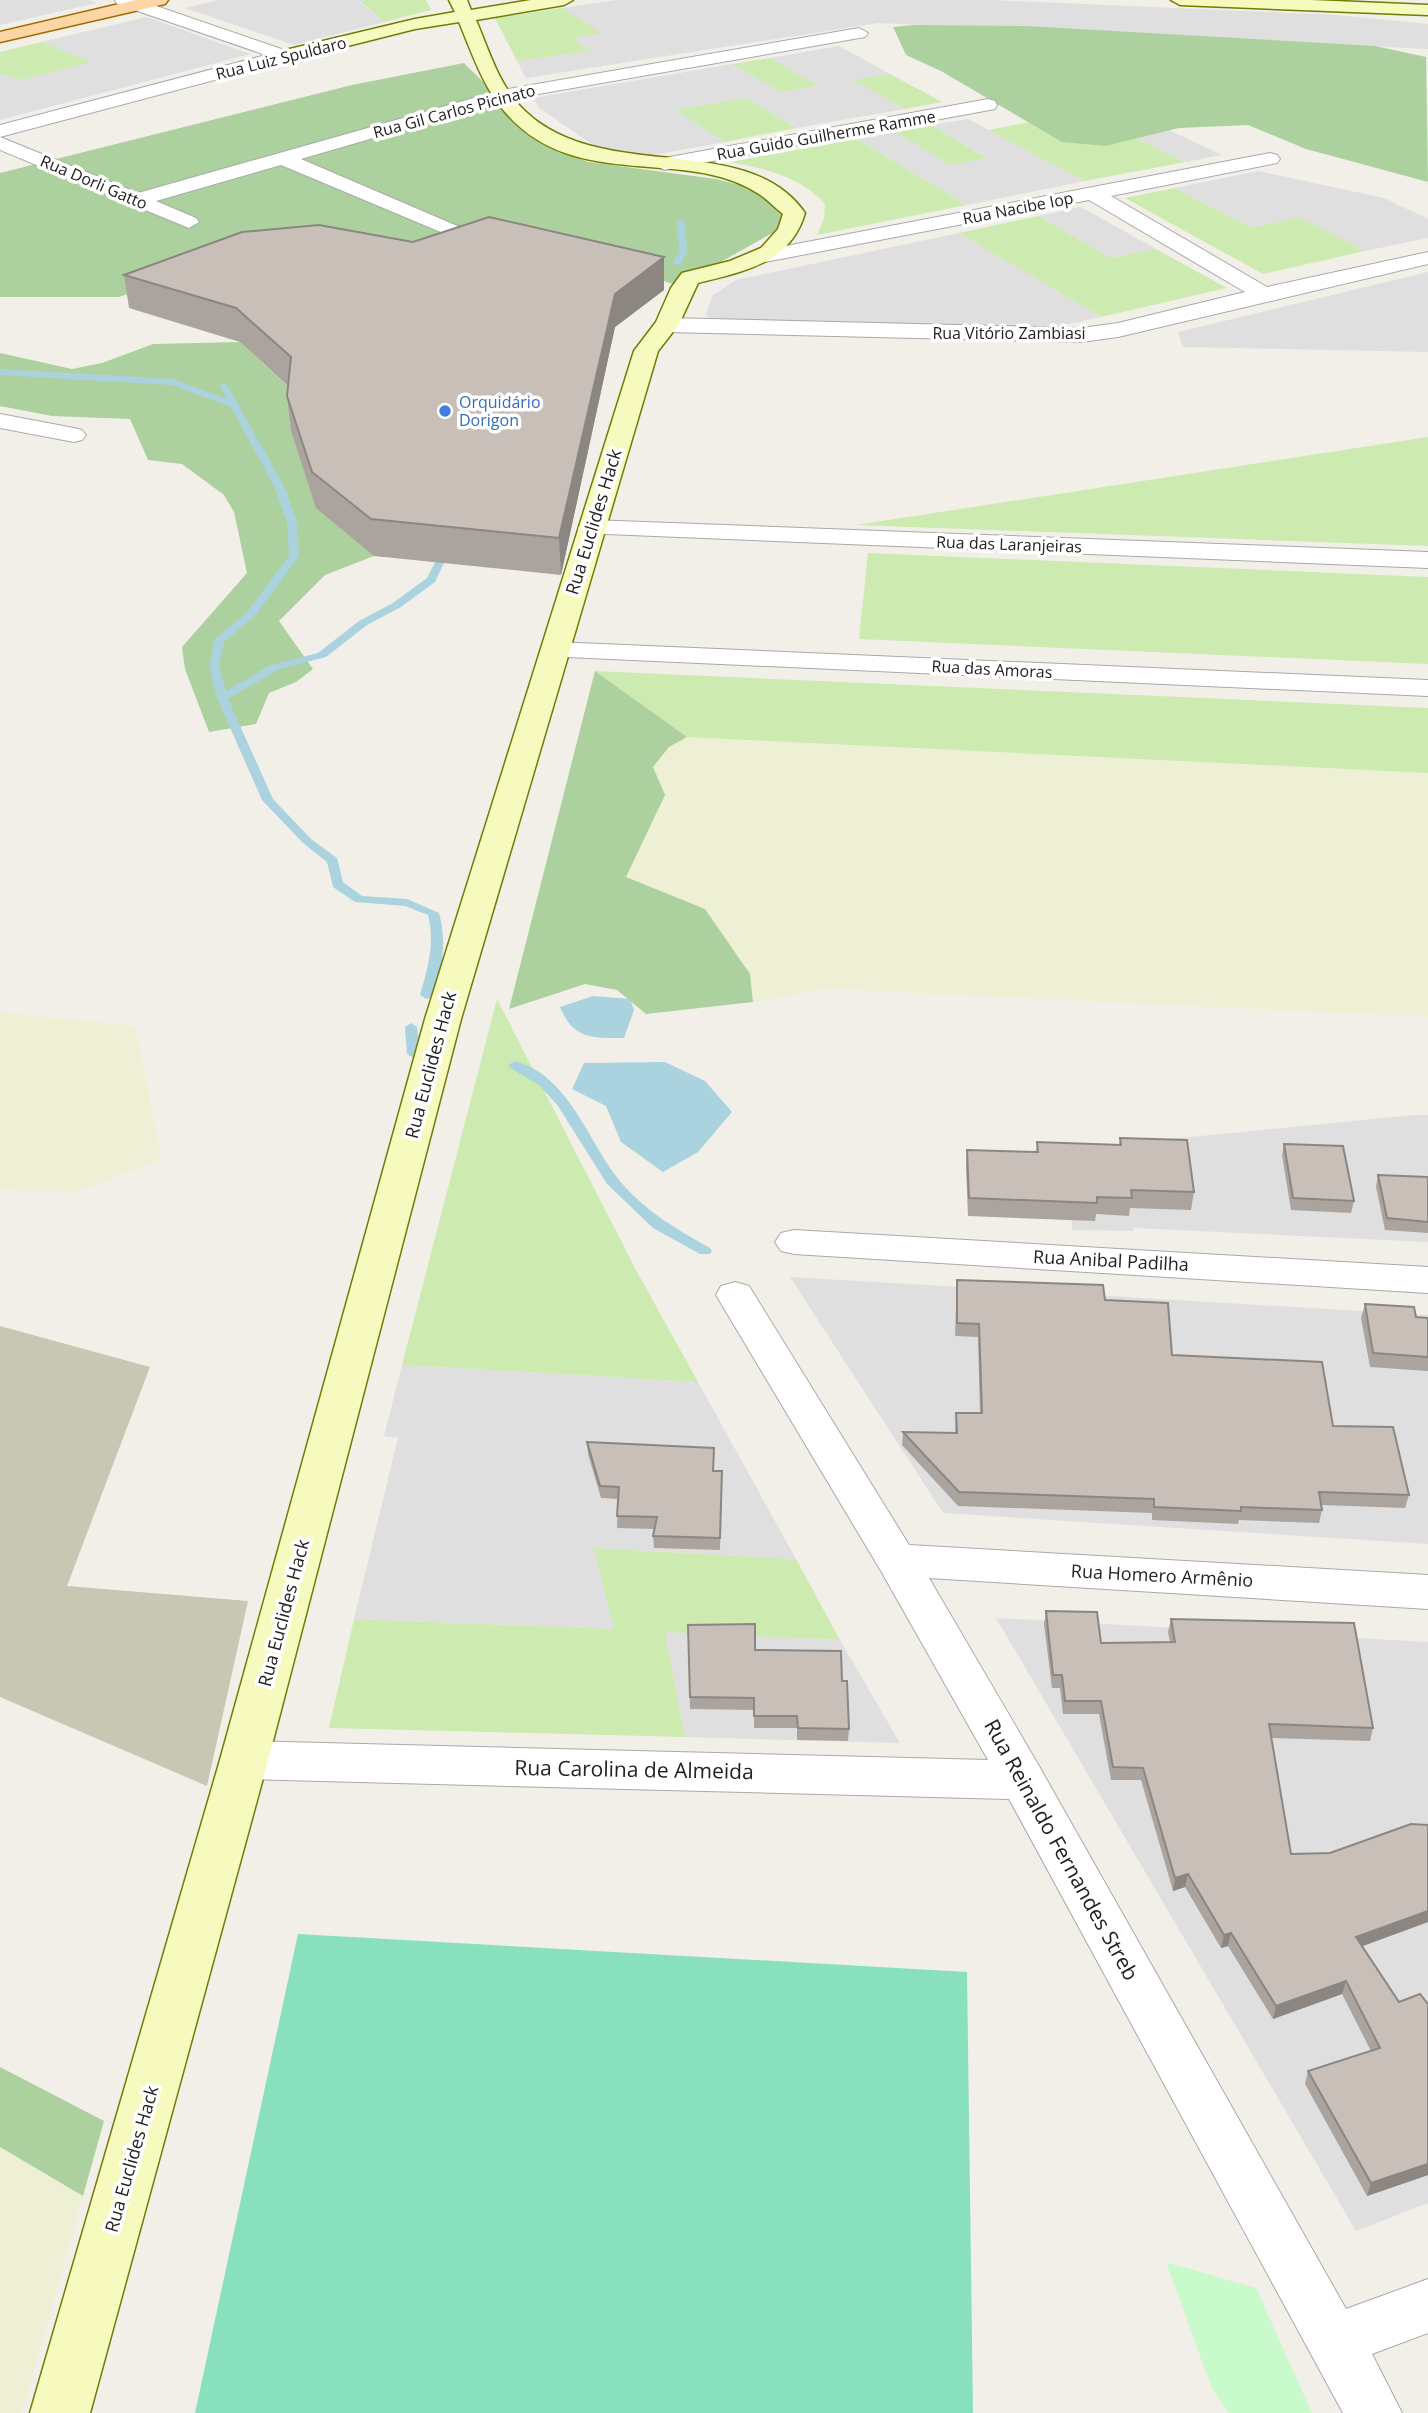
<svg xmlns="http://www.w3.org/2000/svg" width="1428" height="2413" font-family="'Open Sans',sans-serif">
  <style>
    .residential { fill: #e0dfdf }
    .construction { fill: #c7c7b4 }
    .farmland { fill: #eef0d5 }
    .grass { fill: #cdebb0 }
    .forest { fill: #add19e }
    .park { fill: #c8facc }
    .pitch { fill: #88e0be }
    .water { fill: #aad3df }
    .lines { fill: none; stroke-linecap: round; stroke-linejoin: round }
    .stream { fill: #aad3df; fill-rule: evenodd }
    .street-casing { stroke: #a9a9a9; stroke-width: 2 }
    .secondary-casing { stroke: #707d05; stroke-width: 3 }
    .primary-casing { stroke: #a06b00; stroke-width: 3 }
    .street { fill: #fff; fill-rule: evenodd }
    .secondary { fill: #f7fabf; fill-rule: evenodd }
    .primary { fill: #fcd6a4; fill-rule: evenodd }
    .wall { fill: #aba49e }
    .shaded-wall { fill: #8b8681 }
    .building { fill: #c7bfb8; stroke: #8b8681; stroke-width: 2 }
    .shop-dot { fill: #3f7fe0; stroke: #fff; stroke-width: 2.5 }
    .labels { text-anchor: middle; stroke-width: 7; stroke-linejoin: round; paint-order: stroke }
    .far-street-label { font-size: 16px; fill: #222; stroke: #fff }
    .far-shop-label { font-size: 16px; fill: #366cbe; stroke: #fff; text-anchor: start }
    .street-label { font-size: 18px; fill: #222; stroke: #fff }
    .near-street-label { font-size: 21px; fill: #222; stroke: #fff }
  </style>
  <rect width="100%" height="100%" fill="#f2efe9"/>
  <g class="residential">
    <path d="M0 0H89L97 3 0 25Z"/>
    <path d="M219 0H368L360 2 384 22 294 45 185 8Z"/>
    <path d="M617 0H992L1337 15 1428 24V49L878 23 526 78 517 61 589 51 571 38 601 33 562 8Z"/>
    <path d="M147 17 250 54 0 120V73L20 80 90 62 41 42Z"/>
    <path d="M839 46 890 74 854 80 905 109 796 128 746 98 677 110 725 142 647 156 595 146 539 108 533 98 732 64 780 92 817 86 770 58Z"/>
    <path d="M968 119 1085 181 967 205 856 139 895 132 950 164 986 157 931 125Z"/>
    <path d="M1156 124 1222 155 1185 162 1125 134Z"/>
    <path d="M1258 171 1384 198 1428 219V238L1365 251 1299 217 1251 228 1175 188Z"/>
    <path d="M1081 207 1156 249 1111 258 1038 216Z"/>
    <path d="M959 233 1101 317 1049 328 711 319 705 315 713 295 736 280Z"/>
    <path d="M1428 272V352L1183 347 1178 332Z"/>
    <path d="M1414 1115H1428V1242L1134 1228 1133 1231 1072 1230 1068 1149Z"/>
    <path d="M790 1277 1428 1315V1544L943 1513Z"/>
    <path d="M402 1365 698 1382 796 1559 595 1548 615 1629 354 1619 398 1438 384 1436Z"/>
    <path d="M996 1618 1428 1642V2203L1356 2231Z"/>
    <path d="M665 1632 840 1640 900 1743 685 1737Z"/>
  </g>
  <path class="construction" d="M0 1326 150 1367 67 1586 248 1601 207 1786 0 1697Z"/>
  <g class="farmland">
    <path d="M687 737 1428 773V1017L828 989 753 1002 750 974 657 892 625 877 637 848 653 768 669 747Z"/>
    <path d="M0 1012 135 1026 162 1159 75 1193 0 1190Z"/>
    <path d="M0 2147 83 2196 22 2413H0Z"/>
  </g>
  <g class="grass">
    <path d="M368 0H426L431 10 384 22 360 1Z"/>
    <path d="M562 8 602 33 572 38 590 51 517 61 495 18Z"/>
    <path d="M41 42 92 62 20 80 0 73V52Z"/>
    <path d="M770 58 818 86 780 92 732 64Z"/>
    <path d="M890 74 942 102 905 109 853 80Z"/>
    <path d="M746 98 796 128 725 142 676 110Z"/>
    <path d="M1117 105 1126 134 1185 162 1085 181 988 130Z"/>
    <path d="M931 125 987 158 951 165 895 132Z"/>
    <path d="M856 139 967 205 817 235 824 219 825 204C800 176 765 169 730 162Z"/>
    <path d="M1175 188 1251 228 1299 217 1365 251 1263 274 1125 198Z"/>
    <path d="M1038 216 1111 258 1156 249 1227 288 1101 317 959 233Z"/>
    <path d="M1428 437V546L856 525Z"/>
    <path d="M868 553 1428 577V664L859 639Z"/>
    <path d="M595 671 1428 708V773L687 737Z"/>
    <path d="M497 999 636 1270 698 1382 402 1365Z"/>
    <path d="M594 1548 796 1559 840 1640 665 1632 685 1737 329 1728 354 1619 614 1629Z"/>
  </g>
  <g class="forest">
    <path d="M914 25 1026 26 1375 46 1426 57 1428 182 1306 149 1248 125 1179 128 1105 146 1062 142 941 71 906 55 893 27Z"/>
    <path d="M464 63 548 146 588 162 716 179 759 190 785 210 783 227 678 286 614 263 246 255 119 297H0V173L352 85Z"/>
    <path d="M240 342 294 392 374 556 325 575 279 621 313 669 296 682 269 693 256 724 209 732 185 669 182 647 247 573 234 512 224 495 182 464 148 460 130 419 52 416 0 406V353L72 369 102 363 153 344Z"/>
    <path d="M595 671 687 737 669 747 653 767 665 795 626 877 705 909 750 974 753 1002 646 1014 617 990 585 984 509 1009Z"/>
    <path d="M0 2067 104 2121 83 2196 0 2147Z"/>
  </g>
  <path class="park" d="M1166 2262 1256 2288 1312 2413H1229L1212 2389Z"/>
  <path class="pitch" d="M298 1934 967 1972 973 2413H195Z"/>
  <g class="water">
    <path d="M593 996 630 999 634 1010 624 1038C592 1038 574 1040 560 1007Z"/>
    <path d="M665 1062 705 1081 732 1112 698 1152 663 1172 621 1142 606 1106 572 1089 584 1063Z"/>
  </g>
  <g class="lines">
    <g class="stream">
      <path d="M681 220 685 222 687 252 680 265H677L673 263 679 252 677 222Z"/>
      <path d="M0 369 173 379 227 399 219 385 226 383 285 488 297 523 299 556 255 616 224 642 219 665 226 691 271 665 318 653 359 621 393 603 427 578 443 546 451 548 435 582 401 607 367 625 326 657 279 669 228 699 273 799 311 839 337 858 343 882 362 896 407 899 439 913C447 941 443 972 430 998L426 999 420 995C428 968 435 943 428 915L405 906 355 902 333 887 327 862 303 843 262 800 217 698 209 665 215 639 247 612 289 556 287 523 275 488 231 407 172 385 0 375Z"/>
      <path d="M411 1023 417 1027 421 1054 414 1058 407 1054 405 1027Z"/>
      <path d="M515 1061C568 1076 586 1136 616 1176 640 1208 676 1229 710 1248L712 1251 710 1254H700L653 1228 607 1184 558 1106 539 1085 510 1068 508 1065Z"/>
    </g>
    <g class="street-casing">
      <g id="street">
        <path d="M115 0H139L290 52 293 56 290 60 0 137V125L266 55 117 4Z"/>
        <path d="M859 28 868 33 865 37 504 100 301 159 462 228 465 232 462 236 455 238 281 165 156 201 196 218 199 222 189 228 0 150V137L138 193 502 90Z"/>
        <path d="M988 99 995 101 997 105 995 109 664 170 654 164 664 158Z"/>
        <path d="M1270 153 1277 155 1280 159 1277 163 1111 196 1267 287 1428 252V264L1118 337 1081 342 666 332 655 325 666 318 1081 328 1118 323 1245 292 1089 200 765 262 755 256 765 250Z"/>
        <path d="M0 414 74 428 82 430 86 435 82 440 74 442 0 428Z"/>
        <path d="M591 520 1428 552V568L582 533 578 528 582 523Z"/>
        <path d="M555 642 1428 680V696L545 656 541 650 545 644Z"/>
        <path d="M794 1230 1428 1267V1293L794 1254 781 1251 775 1242 781 1233Z"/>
        <path d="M735 1282 749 1286 909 1545 1428 1575V1609L929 1578 1039 1766 1346 2309 1428 2279V2333L1372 2354 1402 2413H1343L1009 1799 244 1779 228 1773 221 1760 228 1747 244 1741 988 1760 881 1571 716 1295 721 1286Z"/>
      </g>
    </g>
    <g class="secondary-casing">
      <g id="secondary">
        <path d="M449 0H467L471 10 531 0H573L564 5 476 20C488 48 498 82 519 105 595 188 746 127 805 213 790 264 744 271 698 283L679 324 658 351 461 1019 268 1760 90 2413H30L220 1760 425 1019 634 351 656 322 671 288 682 273 730 261 761 248 778 229 783 214C775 208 767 199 759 194 685 145 575 194 505 112 483 87 472 53 459 22L415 29 284 62 275 56 277 52 415 19 455 12Z"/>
        <path d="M1171 0H1311L1428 5V15L1180 5Z"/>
      </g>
    </g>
    <g class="primary-casing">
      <path id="primary" d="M136 0H168L165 4 0 42V32Z"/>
    </g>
    <use href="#street" class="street"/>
    <use href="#secondary" class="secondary"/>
    <use href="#primary" class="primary"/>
  </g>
  <g class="wall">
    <path d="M413 242 664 257V290L615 327 561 575 374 556 316 508 291 431 287 396 288 386 240 342 129 308 124 275Z"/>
    <path d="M1120 1138 1194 1192 1191 1210 1130 1208 1129 1216 1096 1214 1095 1221 968 1216 966 1167 967 1150 1036 1152 1037 1142 1119 1145Z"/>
    <path d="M1284 1144 1354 1201 1351 1213 1291 1210 1282 1155Z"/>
    <path d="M1378 1175 1428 1177V1233L1385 1230 1376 1187Z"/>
    <path d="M957 1280 1105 1300 1172 1355 1333 1426 1409 1495 1405 1508 1321 1505 1322 1510 1319 1523 1239 1520 1238 1524 1152 1520V1513L958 1506 902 1445 903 1432 955 1433 956 1413H980L978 1337 955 1336Z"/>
    <path d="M1365 1304 1416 1317 1428 1318V1371L1370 1367 1361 1318Z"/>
    <path d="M587 1442 714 1459V1471H722L720 1550 654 1548 653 1536 655 1529 617 1528 618 1499 601 1498 588 1454Z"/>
    <path d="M1046 1611 1101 1643 1170 1642 1168 1632 1171 1619 1373 1728 1370 1741 1271 1738 1291 1854 1330 1853 1428 1825V1922L1362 1946 1428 2175 1367 2196 1305 2084 1308 2071 1371 2051 1342 1994 1273 2019 1228 1946 1221 1948 1185 1887 1173 1891 1141 1780H1111L1099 1714H1063L1060 1688H1052L1044 1624Z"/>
    <path d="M688 1625 842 1681 849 1729 848 1741 797 1740V1728H754V1710L690 1709Z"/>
  </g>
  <g class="shaded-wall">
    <path d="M664 257V290L615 327 561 575 559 538 615 294Z"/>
    <path d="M1188 1874 1185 1887 1173 1891 1175 1878Z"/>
    <path d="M1428 1911V1922L1352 1950 1356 1937Z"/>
    <path d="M1231 1933 1228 1946 1221 1948 1224 1935Z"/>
    <path d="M1346 1981 1342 1994 1273 2019 1276 2006Z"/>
    <path d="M1428 2164V2175L1367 2196 1371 2183Z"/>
  </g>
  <g class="building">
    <path d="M489 217 664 257 615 294 559 538 371 519 312 472 287 396 291 357 236 308 124 275 242 232 319 225 413 242Z"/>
    <path d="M1120 1138 1187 1140 1194 1192 1131 1190 1132 1198 1097 1197V1203L969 1198 967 1150 1038 1152 1037 1142 1121 1145Z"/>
    <path d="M1284 1144 1343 1146 1354 1201 1293 1198Z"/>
    <path d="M1378 1175 1428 1177V1222L1387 1218Z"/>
    <path d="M957 1280 1103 1285 1105 1300 1168 1303 1172 1355 1322 1362 1333 1426 1393 1427 1409 1495 1319 1492 1322 1510 1241 1507V1511L1154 1507V1499L959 1492 903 1432 957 1433 956 1413H982L979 1324 957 1323Z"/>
    <path d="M1365 1304 1414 1307 1416 1317 1428 1318V1357L1373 1353Z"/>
    <path d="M587 1442 714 1448 713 1471H722L720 1538 653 1536 657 1517 617 1516 619 1487 600 1486Z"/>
    <path d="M1046 1611 1097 1612 1101 1643 1175 1642 1171 1619 1354 1623 1373 1728 1269 1724 1291 1854 1330 1853 1411 1824 1428 1825V1911L1356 1937 1399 2002 1420 1994 1428 2004V2164L1371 2183 1308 2071 1380 2048 1346 1981 1276 2006 1231 1933 1224 1935 1188 1874 1175 1878 1143 1768 1113 1767 1101 1701H1065L1062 1675H1053Z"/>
    <path d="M755 1624V1650L841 1651 842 1681H847L849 1729 798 1728 797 1716H754V1698L690 1697 688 1625Z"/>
  </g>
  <circle class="shop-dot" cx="445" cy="411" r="7"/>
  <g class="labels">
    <g class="far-street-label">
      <text transform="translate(281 58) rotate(-14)" y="6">Rua Luiz Spuldaro</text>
      <text transform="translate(454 111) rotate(-15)" y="6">Rua Gil Carlos Picinato</text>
      <text transform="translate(826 135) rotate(-10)" y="6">Rua Guido Guilherme Ramme</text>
      <text transform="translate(94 182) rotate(23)" y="6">Rua Dorli Gatto</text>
      <text transform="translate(1018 208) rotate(-11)" y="6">Rua Nacibe Iop</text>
      <text x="1009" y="339">Rua Vitório Zambiasi</text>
      <text transform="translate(1009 544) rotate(2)" y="6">Rua das Laranjeiras</text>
      <text transform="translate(992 669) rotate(3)" y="6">Rua das Amoras</text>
    </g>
    <g class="far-shop-label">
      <text x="459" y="408">Orquidário<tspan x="459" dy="18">Dorigon</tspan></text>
    </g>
    <g class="street-label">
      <text transform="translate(594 522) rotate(-73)" y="6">Rua Euclides Hack</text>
      <text transform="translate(431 1065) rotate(-75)" y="6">Rua Euclides Hack</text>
      <text transform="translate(1111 1261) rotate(3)" y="6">Rua Anibal Padilha</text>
      <text transform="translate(1162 1576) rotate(3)" y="6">Rua Homero Armênio</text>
      <text transform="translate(284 1613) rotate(-75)" y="6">Rua Euclides Hack</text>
      <text transform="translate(132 2159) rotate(-74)" y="6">Rua Euclides Hack</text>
    </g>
    <g class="near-street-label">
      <text transform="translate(634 1770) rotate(1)" y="7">Rua Carolina de Almeida</text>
      <text transform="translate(1061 1850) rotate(61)" y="7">Rua Reinaldo Fernandes Streb</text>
    </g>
  </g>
</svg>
